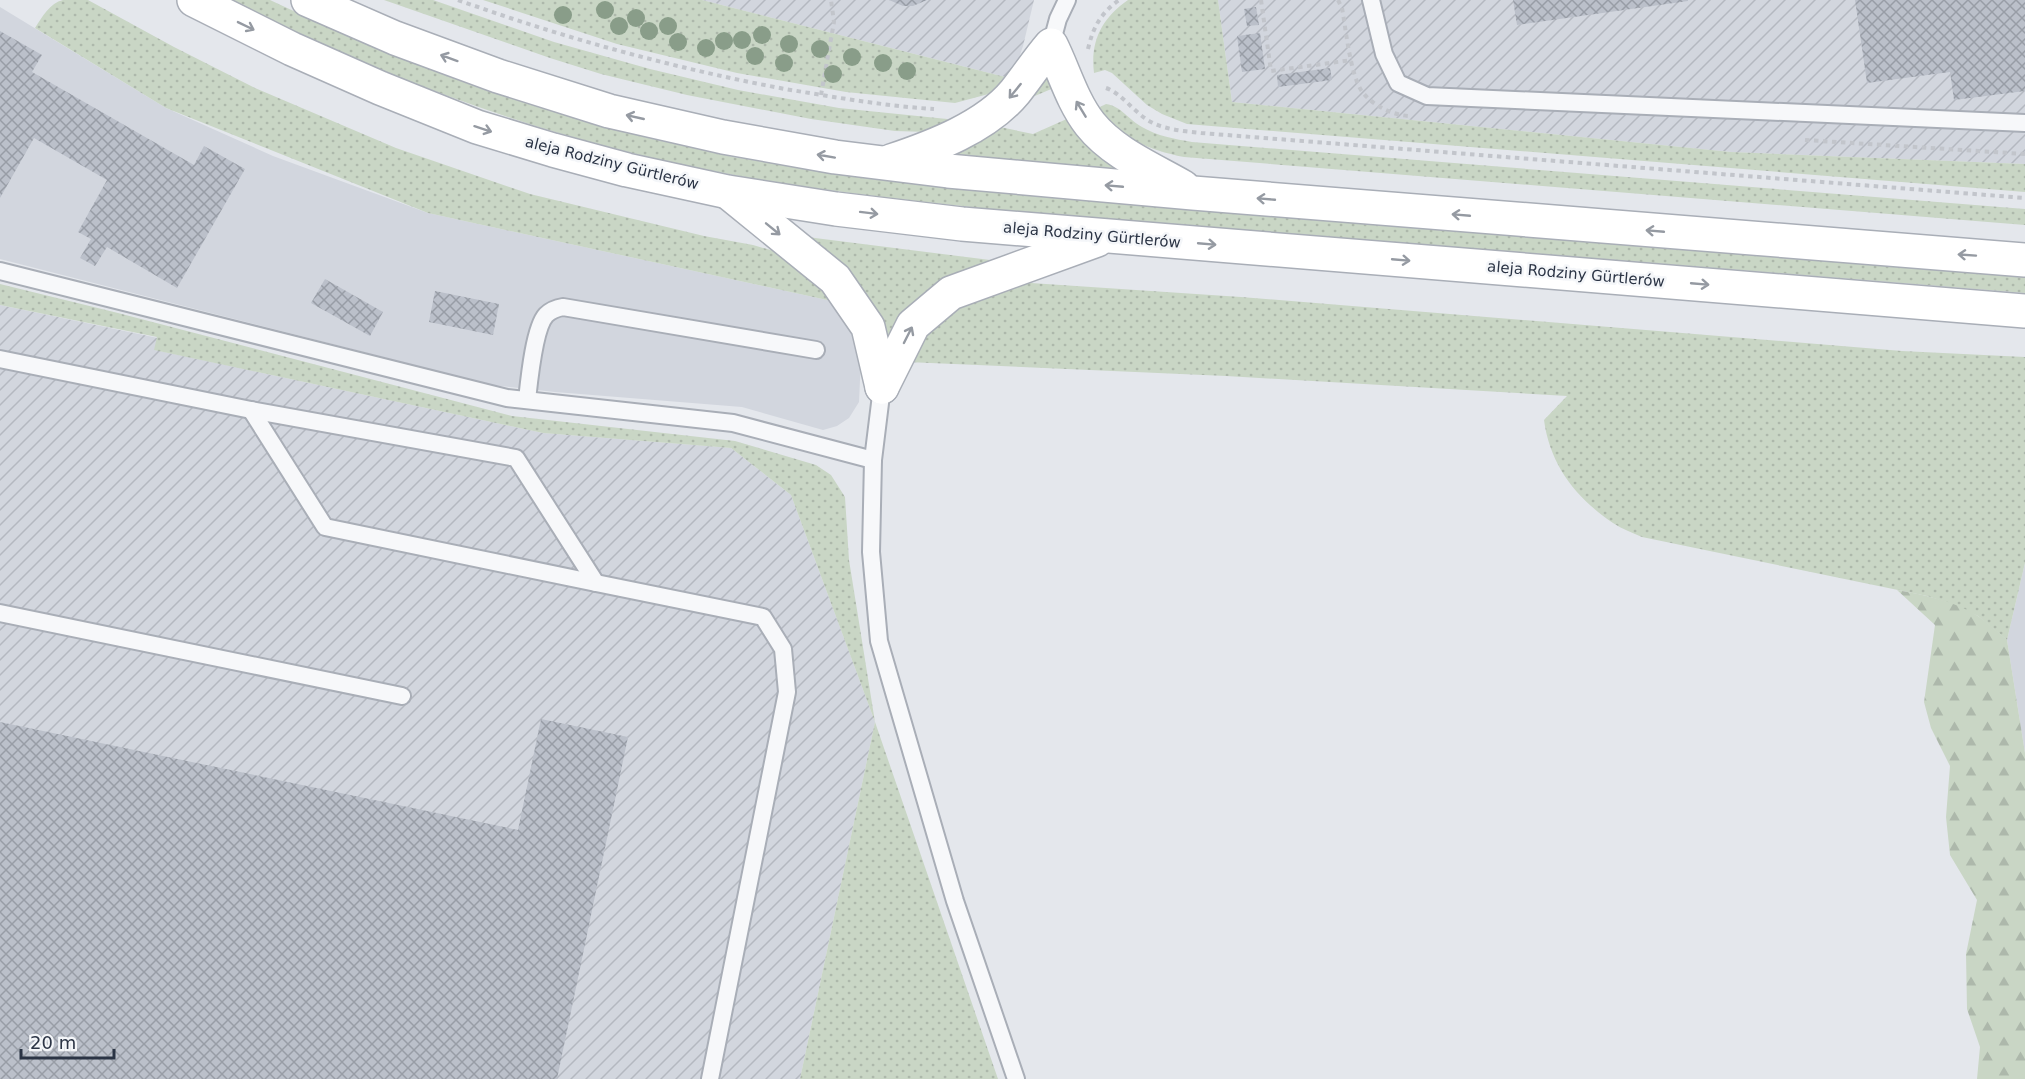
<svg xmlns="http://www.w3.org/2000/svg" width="2025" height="1079" font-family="'DejaVu Sans',sans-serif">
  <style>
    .built { fill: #d2d6de }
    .industrial { fill: url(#industrial-furrows) }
    .grass { fill: url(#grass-dots) }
    .forest { fill: url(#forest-firs) }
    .building { fill: url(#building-cross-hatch) }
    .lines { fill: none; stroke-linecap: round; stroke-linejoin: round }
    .service-casing { stroke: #a9aeb7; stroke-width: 20 }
    .secondary-casing { stroke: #a9aeb7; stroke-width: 36 }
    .path { stroke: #c2c5cb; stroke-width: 4; stroke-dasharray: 4.5 4.5; stroke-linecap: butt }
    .service { stroke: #f7f8fa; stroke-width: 16 }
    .secondary { stroke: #fff; stroke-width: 33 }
    .tree { fill: #899d89 }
    .oneway { stroke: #959aa2 }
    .labels { text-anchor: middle; stroke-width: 5; stroke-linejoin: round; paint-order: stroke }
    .street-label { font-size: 15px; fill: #2b3445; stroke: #f4f6f9 }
  </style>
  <defs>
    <pattern id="industrial-furrows" width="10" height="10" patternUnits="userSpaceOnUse" patternTransform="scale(1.5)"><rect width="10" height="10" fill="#d2d6de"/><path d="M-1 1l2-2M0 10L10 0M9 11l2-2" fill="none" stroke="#b4b8c0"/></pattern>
    <pattern id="grass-dots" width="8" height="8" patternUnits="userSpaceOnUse" patternTransform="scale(1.5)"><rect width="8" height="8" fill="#c9d6c5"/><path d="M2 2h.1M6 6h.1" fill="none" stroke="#adb8ab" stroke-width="1.8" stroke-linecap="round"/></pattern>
    <pattern id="forest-firs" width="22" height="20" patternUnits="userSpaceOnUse" patternTransform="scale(1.5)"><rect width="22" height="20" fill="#c9d6c5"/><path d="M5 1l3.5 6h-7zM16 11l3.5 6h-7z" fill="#adb8ab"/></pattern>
    <pattern id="building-cross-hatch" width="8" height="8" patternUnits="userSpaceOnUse" patternTransform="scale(1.5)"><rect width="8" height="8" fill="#bbc0ca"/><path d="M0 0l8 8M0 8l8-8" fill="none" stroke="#989da6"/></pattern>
  </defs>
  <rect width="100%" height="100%" fill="#e4e7ec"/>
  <g class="built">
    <path d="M0 7 166 108 273 156 428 213 827 300 836 304 854 333 861 358 859 402 849 418 837 426 823 430 742 407 555 392 492 385 0 259Z"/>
    <path d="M2025 563V753L2007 640Z"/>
  </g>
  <g class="industrial">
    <path d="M702 0H1034L1023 46 1018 61 1009 78Z"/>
    <path d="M1218 0H2025V164L1731 152 1232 102Z"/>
    <path d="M0 305 158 338 155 350 543 433 731 448 791 495 875 722 800 1079H0Z"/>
  </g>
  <g class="grass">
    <path d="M63 0H88L174 47 255 88 396 148 530 194 704 236 753 245 781 253 805 266 836 304 827 300 428 213 166 108 35 28C42 17 50 3 63 0Z"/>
    <path d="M230 0H270L345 35 402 59 482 89 538 107 644 137 733 157 843 175 1011 194 2025 276V293L1010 211C910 201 811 190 713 171 545 138 382 78 230 0Z"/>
    <path d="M384 0H433L554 42 650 69 738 90 839 108 947 119 950 122 927 132 895 131 811 119 687 95 601 74 550 58Z"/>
    <path d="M483 0H702L1009 78 996 92 955 103 846 92 737 73 617 44Z"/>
    <path d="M1128 0H1218L1232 102 1731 152 2025 164V192L1187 124 1162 114 1147 105 1112 73 1105 70 1094 73C1090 41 1102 18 1128 0Z"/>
    <path d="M1043 66 1056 87 1030 98Z"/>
    <path d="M1106 104C1121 106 1129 120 1142 127 1157 136 1175 139 1192 142L2025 209V225L1184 157C1148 150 1120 138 1098 108Z"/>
    <path d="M1069 118 1114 167 1113 169 950 154 995 126 1033 134Z"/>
    <path d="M807 237 998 261 889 342Z"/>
    <path d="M1015 282 1241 297 1902 351 2025 357V563L2007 640 1978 616 1949 603 1927 596 1642 537C1633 533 1622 529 1613 523 1576 498 1550 465 1544 420L1567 396 1226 376 907 362 933 325 963 301Z"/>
    <path d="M0 284 118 313 512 416 735 441 816 465 831 475 845 497 849 560 875 722 998 1079H800L875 722 791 495 731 448 543 433 154 350 157 337 0 305Z"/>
  </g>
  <path class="forest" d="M1897 590C1925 595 1954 601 1978 616 1988 623 1998 632 2007 640L2025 753V1079H1977L1980 1047 1967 1009 1966 954 1977 900 1950 855 1946 817 1950 766 1931 728 1924 702 1935 625Z"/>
  <g class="building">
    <path d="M889 0H927L913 6H903Z"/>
    <path d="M1513 0H1688V1L1517 25Z"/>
    <path d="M1855 0H2025V91L1954 100 1950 72 1867 83Z"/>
    <path d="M1256 7 1259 25 1247 26 1244 9Z"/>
    <path d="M0 31 42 55 32 72 194 165 204 146 245 169 177 288 107 247 95 266 80 258 91 239 78 232 107 180 34 138 0 198Z"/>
    <path d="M1260 33 1265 69 1242 72 1237 36Z"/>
    <path d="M1330 68 1332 80 1278 87 1277 75Z"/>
    <path d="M325 279 383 312 370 336 311 303Z"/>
    <path d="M435 291 499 304 493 335 429 322Z"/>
    <path d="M541 719 628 737 557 1079H0V722L518 830Z"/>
  </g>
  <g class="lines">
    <g class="service-casing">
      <g id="service">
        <path d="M1371 0 1384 54 1398 83 1427 96 2025 123"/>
        <path d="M1051 45 1058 19 1067 0"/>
        <path d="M0 271 507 398 733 423 873 460"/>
        <path d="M0 359 251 410 516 458 596 583 763 617 783 649 787 692 710 1079"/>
        <path d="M882 387 873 460 871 552 879 641 955 901 1016 1079"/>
        <path d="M527 400C529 382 534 328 546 315 550 311 557 308 563 307L816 350"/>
        <path d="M251 410 325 527 596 583"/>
        <path d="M0 613 402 696"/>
      </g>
    </g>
    <g class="secondary-casing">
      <g id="secondary">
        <path d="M194 0 292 49 380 88 477 127 553 150 627 170 728 192 836 209 962 224 2025 311"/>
        <path d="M308 0 395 38 498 76 609 111 723 137 835 157 948 171 1193 193 2025 260"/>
        <path d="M891 161C933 147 986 127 1015 92 1027 77 1038 60 1051 45 1064 71 1072 101 1090 124 1113 153 1152 169 1183 187"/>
        <path d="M729 193 835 279 868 327 882 387"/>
        <path d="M882 387 913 325 951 293 1097 240"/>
      </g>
    </g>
    <g class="path">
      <path d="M458 0C564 38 673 68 785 89 834 97 884 106 934 109"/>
      <path d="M1261 0 1271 71 1352 60"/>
      <path d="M1338 0 1342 8C1346 30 1350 72 1361 90 1371 105 1392 115 1409 116"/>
      <path d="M1088 49C1093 27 1101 13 1119 0"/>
      <path d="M1106 88C1123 94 1134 113 1151 122 1166 130 1184 131 1201 133L2025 198"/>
      <path d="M821 95 834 22 831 0"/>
      <path d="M1805 140 2025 154"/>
    </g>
    <use href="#service" class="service"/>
    <use href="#secondary" class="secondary"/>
  </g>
  <g class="tree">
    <circle cx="605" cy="10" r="9"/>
    <circle cx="563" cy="15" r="9"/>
    <circle cx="636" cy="18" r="9"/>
    <circle cx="619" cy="26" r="9"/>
    <circle cx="668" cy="26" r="9"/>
    <circle cx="649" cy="31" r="9"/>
    <circle cx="762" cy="35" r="9"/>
    <circle cx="742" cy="40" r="9"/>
    <circle cx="724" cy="41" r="9"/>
    <circle cx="678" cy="42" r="9"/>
    <circle cx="789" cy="44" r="9"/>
    <circle cx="706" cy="48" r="9"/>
    <circle cx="820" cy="49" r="9"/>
    <circle cx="755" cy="56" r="9"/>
    <circle cx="852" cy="57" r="9"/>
    <circle cx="784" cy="63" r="9"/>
    <circle cx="883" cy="63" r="9"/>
    <circle cx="907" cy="71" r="9"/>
    <circle cx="833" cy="74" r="9"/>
  </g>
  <defs><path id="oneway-shaft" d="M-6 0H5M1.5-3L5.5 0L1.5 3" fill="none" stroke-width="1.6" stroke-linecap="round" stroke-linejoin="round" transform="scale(1.5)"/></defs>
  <g class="oneway">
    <use href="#oneway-shaft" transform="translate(246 26) rotate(26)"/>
    <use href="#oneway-shaft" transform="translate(449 58) rotate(-160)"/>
    <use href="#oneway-shaft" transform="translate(1015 91) rotate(129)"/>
    <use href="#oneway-shaft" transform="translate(1081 109) rotate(-121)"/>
    <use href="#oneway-shaft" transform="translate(635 117) rotate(-167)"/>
    <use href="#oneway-shaft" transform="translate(483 129) rotate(18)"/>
    <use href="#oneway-shaft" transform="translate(826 156) rotate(-170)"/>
    <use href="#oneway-shaft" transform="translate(1114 186) rotate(-175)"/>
    <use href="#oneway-shaft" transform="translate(1266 199) rotate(-175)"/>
    <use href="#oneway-shaft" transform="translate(869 213) rotate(7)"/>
    <use href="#oneway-shaft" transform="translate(1461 215) rotate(-175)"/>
    <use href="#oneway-shaft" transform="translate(773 229) rotate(39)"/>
    <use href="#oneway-shaft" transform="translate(1655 231) rotate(-175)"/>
    <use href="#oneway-shaft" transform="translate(1207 244) rotate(5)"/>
    <use href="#oneway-shaft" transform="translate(1967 255) rotate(-176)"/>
    <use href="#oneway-shaft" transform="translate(1401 260) rotate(5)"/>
    <use href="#oneway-shaft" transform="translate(1700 284) rotate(5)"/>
    <use href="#oneway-shaft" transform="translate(908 335) rotate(-63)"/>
  </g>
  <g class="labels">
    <g class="street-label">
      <text transform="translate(612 163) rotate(14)" y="5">aleja Rodziny Gürtlerów</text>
      <text transform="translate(1092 235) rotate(5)" y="5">aleja Rodziny Gürtlerów</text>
      <text transform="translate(1576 274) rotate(5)" y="5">aleja Rodziny Gürtlerów</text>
    </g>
  </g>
  <path d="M21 1049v9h93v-9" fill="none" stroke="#2b3445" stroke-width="3"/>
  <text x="30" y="1049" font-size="18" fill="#2b3445" stroke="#f4f6f9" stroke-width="4.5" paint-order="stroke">20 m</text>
</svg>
